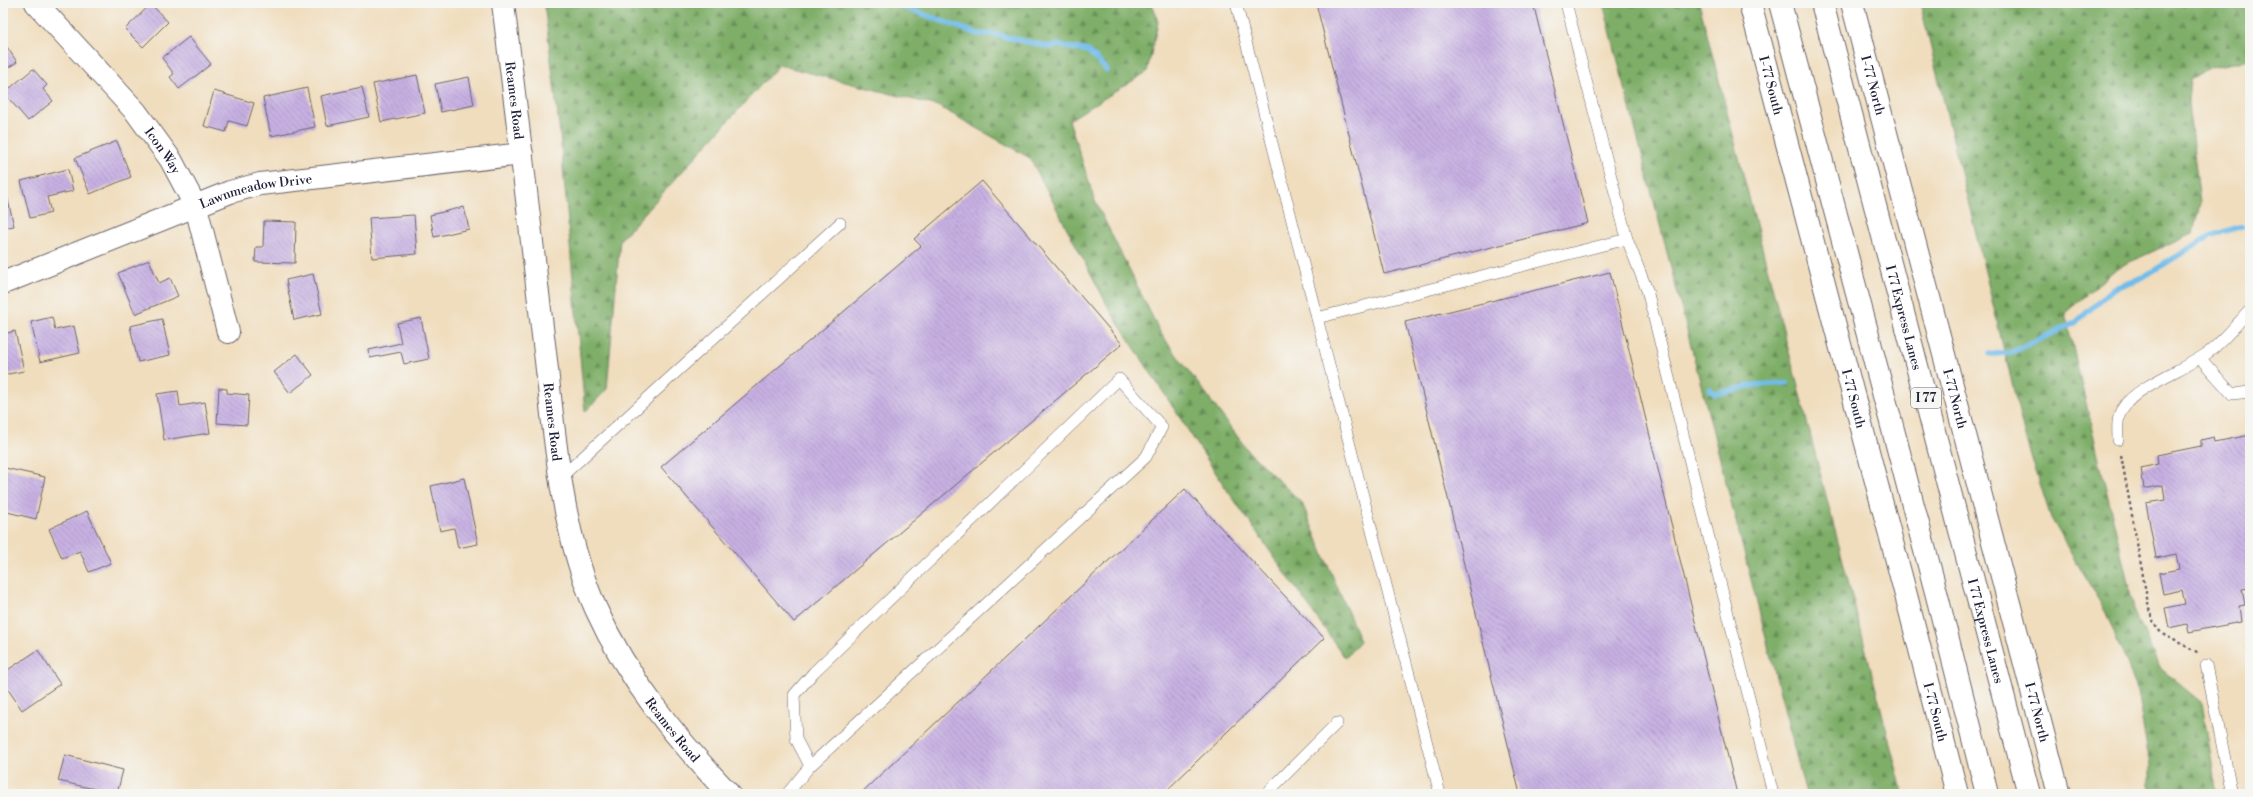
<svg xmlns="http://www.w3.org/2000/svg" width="2253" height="797" font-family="'Libre Bodoni',serif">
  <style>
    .forest { fill: url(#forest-firs); stroke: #506852 }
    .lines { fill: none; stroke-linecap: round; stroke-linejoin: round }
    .stream { stroke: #71bcea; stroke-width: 5.5 }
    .building { fill: url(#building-back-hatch) }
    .lane-casing { stroke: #6a6368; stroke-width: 12 }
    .street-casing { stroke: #6a6368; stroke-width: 24 }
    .secondary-casing { stroke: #6a6368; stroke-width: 24 }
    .highway-casing { stroke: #6a6368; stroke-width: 24 }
    .path { stroke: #6a6368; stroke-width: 2.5; stroke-dasharray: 3 3; stroke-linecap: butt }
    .lane { stroke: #fff; stroke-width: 11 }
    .street { stroke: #fff; stroke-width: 22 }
    .secondary { stroke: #fff; stroke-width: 22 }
    .highway { stroke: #fff; stroke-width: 22 }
    .labels { text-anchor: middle; stroke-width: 3; stroke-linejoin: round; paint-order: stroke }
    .shield { fill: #f6f6f2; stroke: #626272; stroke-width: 1 }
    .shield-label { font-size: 12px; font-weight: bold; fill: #22223b }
    .street-label { font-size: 13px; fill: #22223b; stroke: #f6f6f2 }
  </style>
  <defs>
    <pattern id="forest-firs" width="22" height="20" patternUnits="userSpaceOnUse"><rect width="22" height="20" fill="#7eae68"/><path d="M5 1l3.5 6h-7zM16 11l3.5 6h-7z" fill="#678d57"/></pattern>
    <pattern id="building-back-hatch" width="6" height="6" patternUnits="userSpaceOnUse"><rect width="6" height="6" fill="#c8b1e3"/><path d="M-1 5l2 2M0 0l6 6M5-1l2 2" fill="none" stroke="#a290b9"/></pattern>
  </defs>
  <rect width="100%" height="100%" fill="#f6f6f2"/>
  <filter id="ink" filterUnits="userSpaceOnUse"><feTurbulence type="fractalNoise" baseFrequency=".025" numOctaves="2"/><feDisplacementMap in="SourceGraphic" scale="8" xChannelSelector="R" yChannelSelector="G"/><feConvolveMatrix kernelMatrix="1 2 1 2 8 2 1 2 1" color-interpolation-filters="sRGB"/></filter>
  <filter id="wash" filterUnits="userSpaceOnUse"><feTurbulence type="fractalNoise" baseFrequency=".012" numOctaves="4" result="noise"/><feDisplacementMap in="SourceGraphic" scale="16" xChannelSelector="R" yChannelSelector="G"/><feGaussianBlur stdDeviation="0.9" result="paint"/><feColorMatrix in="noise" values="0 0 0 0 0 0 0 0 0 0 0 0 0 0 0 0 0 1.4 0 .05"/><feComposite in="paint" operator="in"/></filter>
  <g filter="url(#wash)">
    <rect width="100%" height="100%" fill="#f0ddbd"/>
    <g class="forest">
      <path d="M544 3H1152L1158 22 1147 72 1069 120 1095 201 1161 334 1249 452 1302 503 1360 641 1345 658 1225 487 1111 312 1030 158 938 106 779 65 620 240 607 389 585 412 560 134Z"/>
      <path d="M1603 3H1699L1903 794H1806Z"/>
      <path d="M1920 3H2250V60L2211 67 2190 79 2188 103 2200 203 2193 233 2117 268 2065 313 2134 609 2159 667 2202 703 2217 794H2150V765L2136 686 2106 613 2051 518 2025 437Z"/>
    </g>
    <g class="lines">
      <g class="stream">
        <path d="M892 3 978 34H993L1051 47 1058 45 1088 51 1107 70"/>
        <path d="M1990 354 2010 353 2075 323 2114 288 2140 279 2210 236 2242 226"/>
        <path d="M1710 389 1715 394 1755 385 1787 383"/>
      </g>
    </g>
    <g id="blocks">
      <g class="building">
        <path d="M1316 3H1533L1588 223 1384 274Z"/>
        <path d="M151 4 168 22 143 47 125 29Z"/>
        <path d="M189 37 211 64 179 89 170 77 174 74 162 58Z"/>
        <path d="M3 41 17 62 3 71Z"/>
        <path d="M33 69 47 85 43 89 53 101 28 121 4 93Z"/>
        <path d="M417 75 425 113 381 122 373 84Z"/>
        <path d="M469 77 474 105 441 112 435 84Z"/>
        <path d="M362 87 369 117 327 126 321 96Z"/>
        <path d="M307 88 315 127 271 136 263 98Z"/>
        <path d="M214 91 254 103 247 126 229 121 226 132 204 126Z"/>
        <path d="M117 141 131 177 90 194 75 158Z"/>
        <path d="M68 169 73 191 47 197 51 213 30 218 21 181Z"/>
        <path d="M982 181 1122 344 794 622 661 467 921 246 914 239Z"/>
        <path d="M7 196 14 226 3 228V197Z"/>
        <path d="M464 207 469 229 434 237 430 215Z"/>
        <path d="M414 215 417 254 372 258 369 218Z"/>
        <path d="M264 221 296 222 295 263 255 262 256 247H263Z"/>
        <path d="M149 260 159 283 170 278 178 296 135 314 118 273Z"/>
        <path d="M1610 272 1737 794H1520L1405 322Z"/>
        <path d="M313 274 322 314 294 320 286 280Z"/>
        <path d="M52 317 55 330 74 326 80 353 40 362 31 322Z"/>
        <path d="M421 318 429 359 404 364 401 352 370 358 369 350 401 343 397 323Z"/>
        <path d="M162 319 170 355 138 362 130 326Z"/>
        <path d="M15 331 24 371 3 375V334Z"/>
        <path d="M297 354 313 375 290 393 274 372Z"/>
        <path d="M219 388 227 389V393L249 395 247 425 217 423Z"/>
        <path d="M178 391 180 406 205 402 210 433 164 440 157 394Z"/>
        <path d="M2250 435V588L2242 589 2245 605 2239 606 2241 622 2189 632 2187 624 2169 628 2165 608 2185 604 2182 590 2163 594 2159 573 2179 569 2176 554 2156 558 2146 503 2165 500 2163 485 2144 489 2141 468 2158 464 2157 455 2201 446V440L2214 437 2215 442Z"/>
        <path d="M5 468 45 477 36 519 3 511Z"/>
        <path d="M464 478 478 544 458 548 454 528 440 531 431 486Z"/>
        <path d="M1185 489 1324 638 1163 794H860Z"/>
        <path d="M87 511 111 563 89 572 80 551 62 558 49 529Z"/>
        <path d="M2250 646V661H2249L2247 647Z"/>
        <path d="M38 650 60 684 22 710 3 682V673Z"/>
        <path d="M65 755 123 770 117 794 58 781Z"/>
      </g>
    </g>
  </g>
  <g filter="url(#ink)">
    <use href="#blocks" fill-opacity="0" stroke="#6a6368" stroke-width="1"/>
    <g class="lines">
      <g class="lane-casing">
        <g id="lane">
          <path d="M1236 3 1317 318 1627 239"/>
          <path d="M1566 3 1627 239 1647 290 1773 794"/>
          <path d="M1317 318 1440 794"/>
          <path d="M2200 358 2232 394 2250 392"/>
          <path d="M2118 440C2118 430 2116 417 2123 408 2137 385 2186 369 2209 352 2224 340 2237 324 2250 310"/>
          <path d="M561 477 840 223"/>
          <path d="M2206 665 2232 794"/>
          <path d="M787 794 810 766 1146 457 1162 427 1119 379 814 672 794 695 796 739 810 766"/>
          <path d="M1266 794 1337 723"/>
        </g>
      </g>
      <g class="street-casing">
        <g id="street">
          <path id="s1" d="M36 3 136 112 171 160 196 207 228 332"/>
          <path id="s2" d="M3 283 230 192 260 184 522 154"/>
        </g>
      </g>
      <g class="secondary-casing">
        <g id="secondary">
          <path id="s3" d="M503 3C517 117 531 230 544 344 555 432 559 527 596 609 628 680 676 738 729 794"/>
        </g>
      </g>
      <g class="highway-casing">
        <g id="highway">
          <path id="s4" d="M1750 3 1907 599 1957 794"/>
          <path d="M1780 3 1936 592 1987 794"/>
          <path id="s5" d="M1822 3 2029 794"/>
          <path id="s6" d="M1852 3 2059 794"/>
        </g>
      </g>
      <path class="path" d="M2121 455 2149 609 2154 624 2162 634 2199 653"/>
      <use href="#lane" class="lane"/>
      <use href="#street" class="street"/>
      <use href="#secondary" class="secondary"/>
      <use href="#highway" class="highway"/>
    </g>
  </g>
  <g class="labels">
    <rect class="shield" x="1911" y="388" width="30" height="20" rx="3"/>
    <g class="shield-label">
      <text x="1926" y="402">I 77</text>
    </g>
    <g class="street-label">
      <text dy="5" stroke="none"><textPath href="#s4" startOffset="85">I-77 South</textPath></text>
      <text dy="5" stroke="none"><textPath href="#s6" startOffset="85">I-77 North</textPath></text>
      <text dy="5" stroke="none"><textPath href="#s3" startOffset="98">Reames Road</textPath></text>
      <text dy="5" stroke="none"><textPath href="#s1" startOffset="195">Icon Way</textPath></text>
      <text dy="5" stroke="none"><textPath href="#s2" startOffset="270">Lawnmeadow Drive</textPath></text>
      <text dy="5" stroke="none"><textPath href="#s5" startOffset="325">I 77 Express Lanes</textPath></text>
      <text dy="5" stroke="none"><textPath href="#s4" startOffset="409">I-77 South</textPath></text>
      <text dy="5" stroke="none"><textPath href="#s6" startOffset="409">I-77 North</textPath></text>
      <text dy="5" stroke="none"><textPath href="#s3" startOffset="422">Reames Road</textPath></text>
      <text dy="5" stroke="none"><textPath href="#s5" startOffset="649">I 77 Express Lanes</textPath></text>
      <text dy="5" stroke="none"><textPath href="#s4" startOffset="733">I-77 South</textPath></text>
      <text dy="5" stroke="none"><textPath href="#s6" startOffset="733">I-77 North</textPath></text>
      <text dy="5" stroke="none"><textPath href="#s3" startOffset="758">Reames Road</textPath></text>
    </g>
  </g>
  <rect width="2253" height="797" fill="none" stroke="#f6f6f2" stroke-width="16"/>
</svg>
